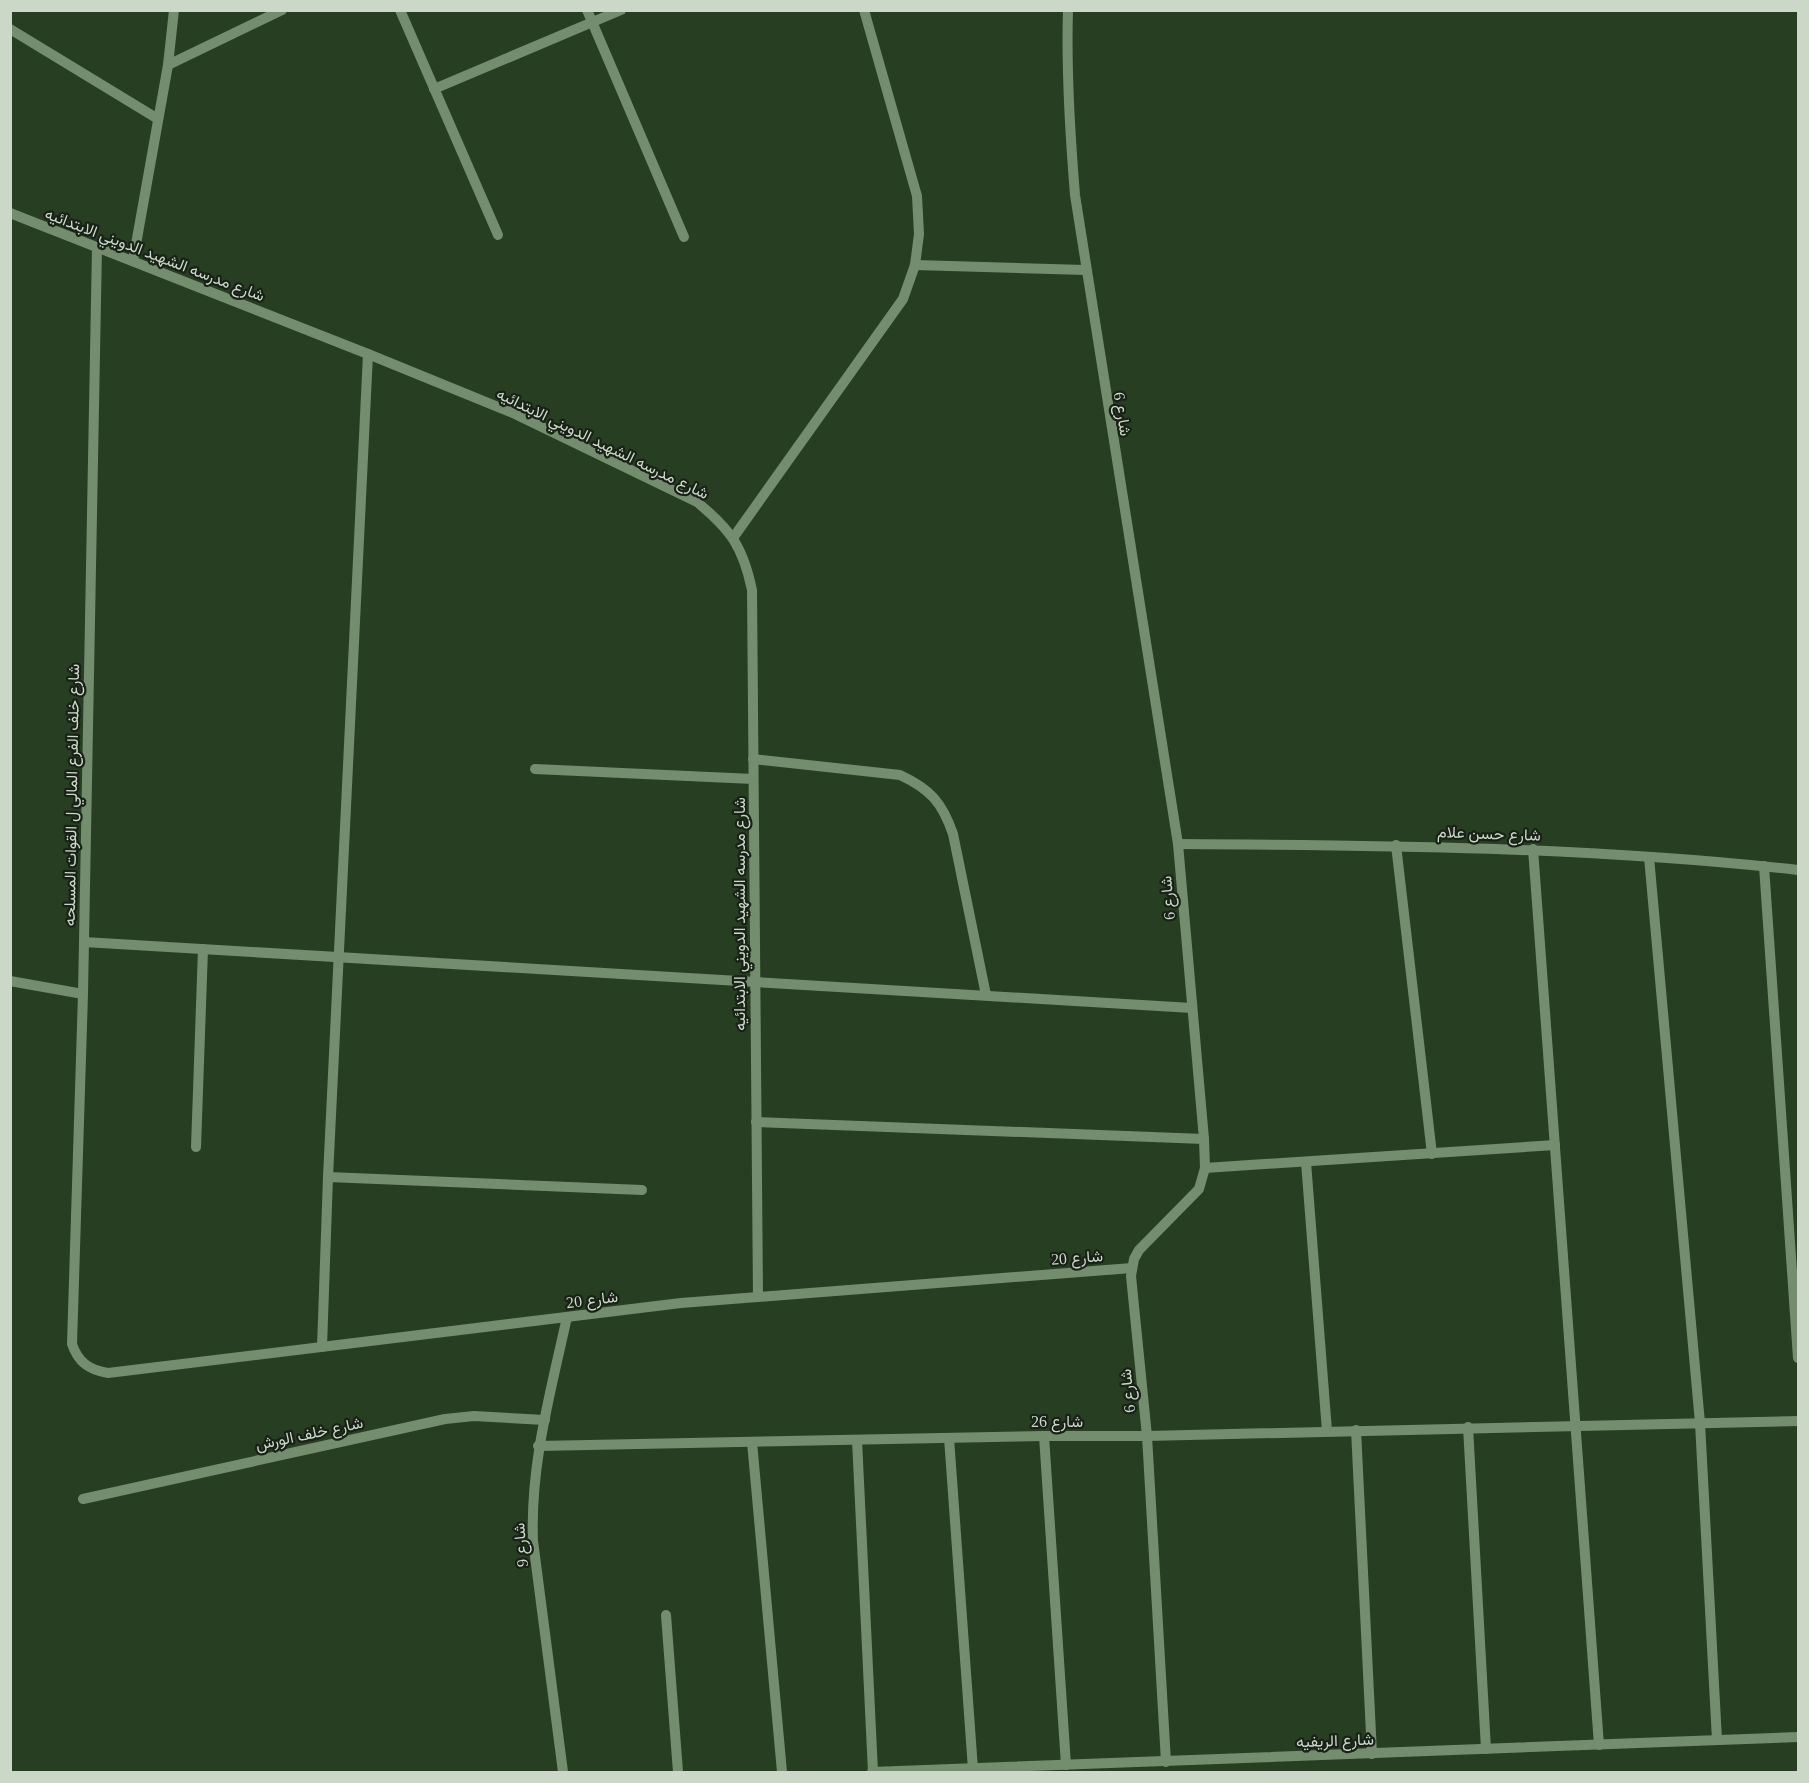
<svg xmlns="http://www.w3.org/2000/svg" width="1809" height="1783" font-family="'Times New Roman',Vazirmatn,serif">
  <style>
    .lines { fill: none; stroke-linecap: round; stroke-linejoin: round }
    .minor { stroke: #748d6e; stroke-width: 10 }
    .labels { text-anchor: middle; stroke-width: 4.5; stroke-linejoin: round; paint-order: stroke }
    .street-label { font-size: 16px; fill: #cbd8c8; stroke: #182216 }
  </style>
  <rect width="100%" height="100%" fill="#283e23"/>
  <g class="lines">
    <g class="minor">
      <path d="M400 10 498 235"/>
      <path d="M587 10 684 237"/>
      <path d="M1068 10C1066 72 1070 134 1075 195L1178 844 1204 1139 1205 1168 1199 1189 1139 1250 1134 1259 1131 1276 1147 1436 1166 1762"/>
      <path d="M10 29 158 119"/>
      <path d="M168 65 282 10"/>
      <path d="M434 89 621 10"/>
      <path d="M10 213 368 354 513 413 697 502C731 530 743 547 752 590L758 1297"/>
      <path d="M97 247 83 994 72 1344C78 1362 89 1370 108 1373L681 1303 1132 1268"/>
      <path d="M133 261 168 65 174 10"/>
      <path d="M915 265 1085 270"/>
      <path d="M733 538 903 299 915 265 919 234 917 196 864 10"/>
      <path d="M753 759 900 775C930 789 942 802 953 834L986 995"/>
      <path d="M535 769 753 779"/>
      <path d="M1178 844C1385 845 1592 847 1798 870"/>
      <path d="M1396 845 1432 1154"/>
      <path d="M1533 849 1599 1745"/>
      <path d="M1649 857 1700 1423 1717 1740"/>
      <path d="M1764 866 1798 1358"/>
      <path d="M84 942 1192 1008"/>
      <path d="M10 981 83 994"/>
      <path d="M756 1122 1204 1139"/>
      <path d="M196 1147 203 949"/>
      <path d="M1306 1162 1327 1431"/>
      <path d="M1205 1168 1555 1145"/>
      <path d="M328 1177 642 1190"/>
      <path d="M322 1347 328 1177 368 354"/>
      <path d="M1468 1427 1486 1749"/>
      <path d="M1356 1430 1372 1754"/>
      <path d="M1044 1436 1066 1765"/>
      <path d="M949 1438 973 1769"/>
      <path d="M857 1440 873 1772"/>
      <path d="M752 1442 782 1772"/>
      <path d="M538 1446 1044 1436H1147L1798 1421"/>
      <path d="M83 1499 445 1419 474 1416 545 1420"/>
      <path d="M666 1615 678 1772"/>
      <path d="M563 1772 533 1541C530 1464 551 1391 567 1317"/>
      <path d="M872 1772 1798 1737"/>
    </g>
  </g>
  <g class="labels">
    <g class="street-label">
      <text transform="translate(155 254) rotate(21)" y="6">شارع مدرسه الشهيد الدويني الابتدائيه</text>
      <text transform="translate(1123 414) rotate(81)" y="6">شارع 6</text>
      <text transform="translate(603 443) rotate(26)" y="6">شارع مدرسه الشهيد الدويني الابتدائيه</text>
      <text transform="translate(71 795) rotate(-89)" y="6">شارع خلف الفرع المالي ل القوات المسلحه</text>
      <text transform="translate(1489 833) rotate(2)" y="6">شارع حسن علام</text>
      <text transform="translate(1167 898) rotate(-95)" y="6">شارع 6</text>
      <text transform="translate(739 914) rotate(-90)" y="6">شارع مدرسه الشهيد الدويني الابتدائيه</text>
      <text transform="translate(1077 1257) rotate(-4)" y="6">شارع 20</text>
      <text transform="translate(592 1299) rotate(-7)" y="6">شارع 20</text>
      <text transform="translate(1127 1391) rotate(-96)" y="6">شارع 6</text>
      <text x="1057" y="1427">شارع 26</text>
      <text transform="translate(309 1433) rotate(-12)" y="6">شارع خلف الورش</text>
      <text transform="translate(520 1545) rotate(-95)" y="6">شارع 9</text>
      <text transform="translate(1335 1740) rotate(-2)" y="6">شارع الريفيه</text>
    </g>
  </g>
  <rect width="1809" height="1783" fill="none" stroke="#cbd8c8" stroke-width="24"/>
</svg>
